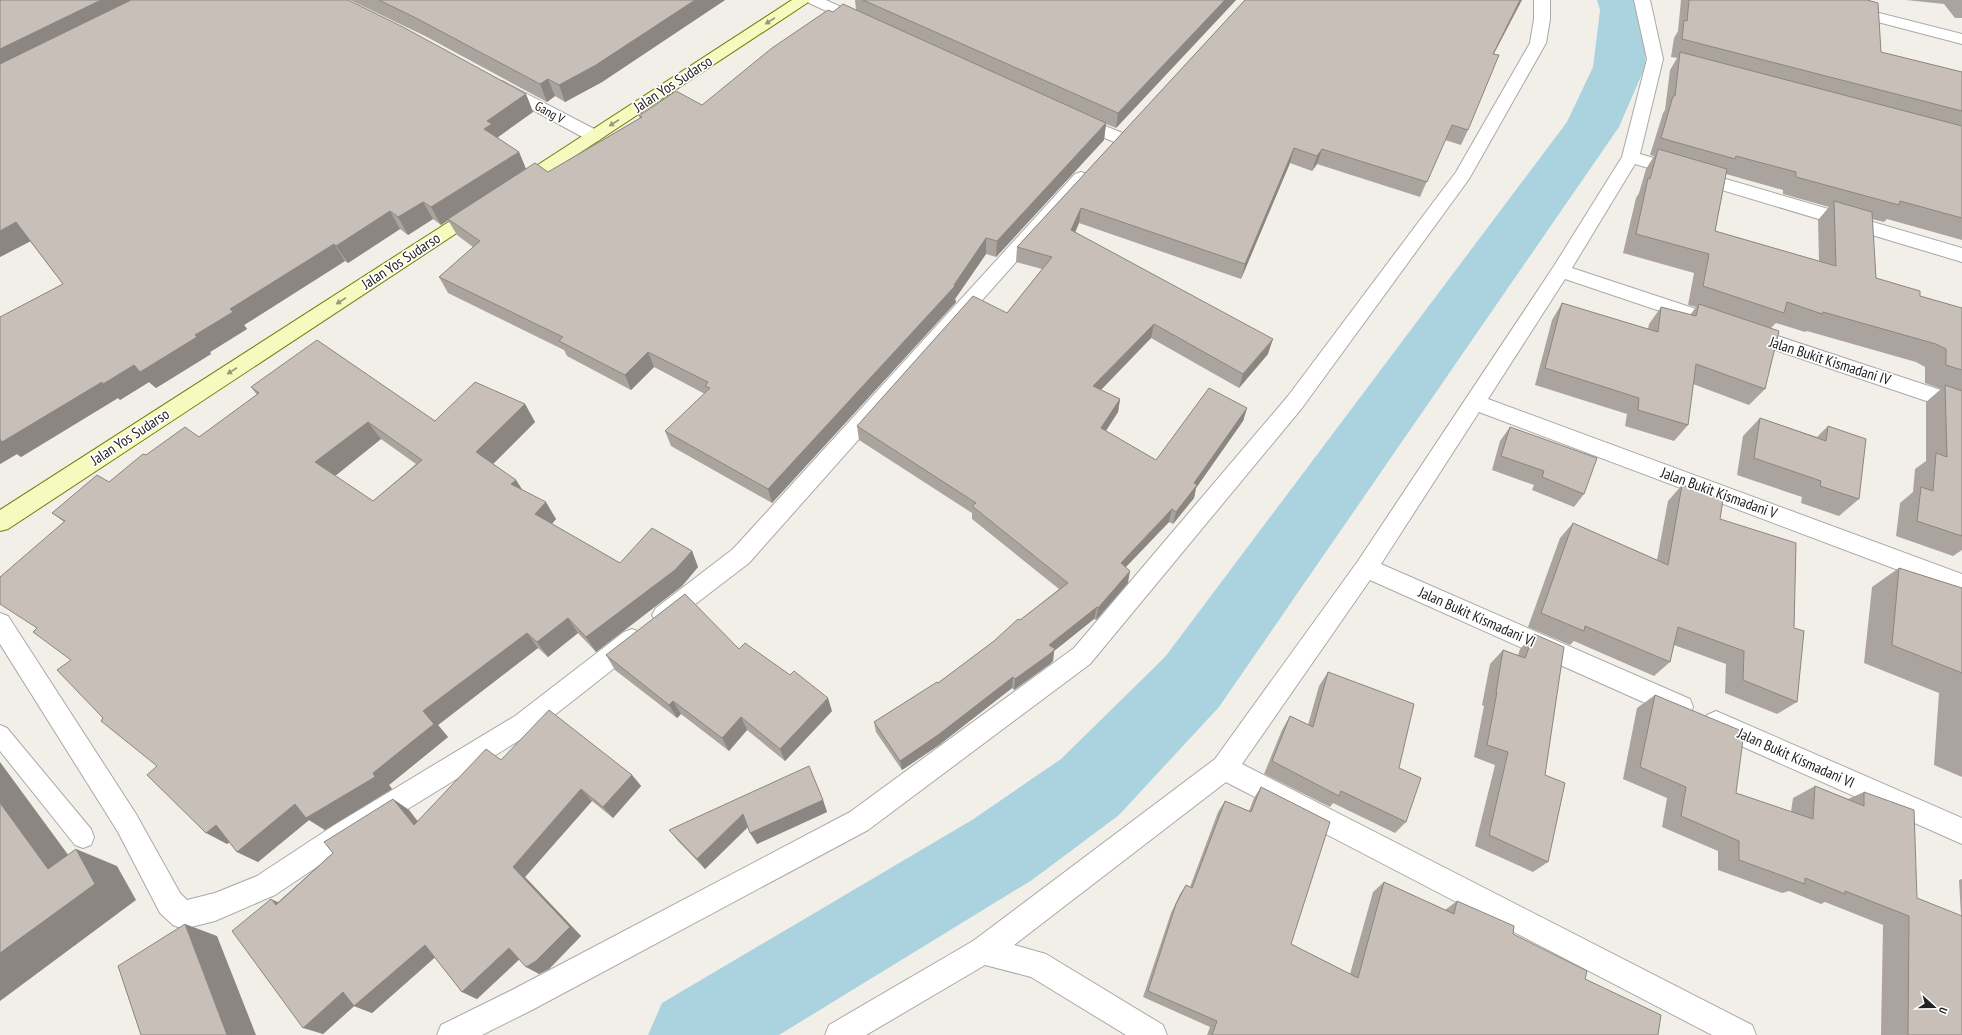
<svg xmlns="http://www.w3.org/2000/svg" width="1962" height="1035" font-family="'PT Sans Narrow',sans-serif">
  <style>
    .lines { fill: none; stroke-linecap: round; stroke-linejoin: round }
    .river { fill: #aad3df; fill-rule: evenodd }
    .service-casing { stroke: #a9a9a9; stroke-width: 2 }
    .minor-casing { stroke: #a9a9a9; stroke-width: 2 }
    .secondary-casing { stroke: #707d05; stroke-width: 2 }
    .service { fill: #fff; fill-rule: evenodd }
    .minor { fill: #fff; fill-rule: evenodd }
    .secondary { fill: #f7fabf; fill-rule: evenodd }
    .wall { fill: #aba49e; fill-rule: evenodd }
    .shaded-wall { fill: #8b8681 }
    .building { fill: #c7bfb8; stroke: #8b8681; fill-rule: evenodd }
    .oneway { fill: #979978 }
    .labels { text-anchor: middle; stroke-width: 3.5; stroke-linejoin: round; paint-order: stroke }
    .far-street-label { font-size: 13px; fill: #222; stroke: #fff }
    .street-label { font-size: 15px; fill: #222; stroke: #fff }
  </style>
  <rect width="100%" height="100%" fill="#f2efe9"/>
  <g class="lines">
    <path class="river" d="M1597 0H1645L1648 10 1645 67 1619 127 1219 707 1119 815 1032 880 779 1035H648L662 1003 972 820 1061 759 1165 657 1567 122 1593 67 1600 10Z"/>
    <g class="service-casing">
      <path id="service" d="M0 725 7 728 91 829 94 837 91 845 83 848 75 845 0 751Z"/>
    </g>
    <g class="minor-casing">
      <g id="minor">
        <path d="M806 0H826L867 19 870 22 867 25H857L809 3Z"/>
        <path d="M1534 0H1550V19L1546 43 1469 179 1302 408 1090 664 868 830 532 1010 482 1035H437L441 1025 512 990 850 812 1074 648 1288 396 1456 172 1530 43 1534 19Z"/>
        <path d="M1634 0H1650L1663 59 1640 154 1962 248V262L1635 164 1572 268 1962 397V413L1565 279 1488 399 1962 574V594L1479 412 1381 564 1690 699 1693 707 1690 715 1681 718 1672 715 1370 580 1242 764 1752 1025 1756 1035H1712L1226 782 1014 945 1046 954 1163 1025 1167 1035H1126L1031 977 985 965 866 1035H825L829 1025 973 941 1215 759 1358 561 1554 266 1622 157 1647 59Z"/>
        <path d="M1802 0H1828L1962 34V44L1805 3Z"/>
        <path d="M502 81 600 132 602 136 600 140 594 142 588 140 496 90 494 86 496 82Z"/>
        <path d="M1078 115 1125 134 1128 138 1125 142 1119 144 1072 124 1070 120 1072 116Z"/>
        <path d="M1081 172 1087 174 1090 178 1087 182 749 563 672 622 664 625 656 622 652 615 656 608 733 549 1075 174Z"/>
        <path d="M0 613 8 616 136 814 180 893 187 900 215 893 257 876 336 824 515 716 624 632 632 629 640 632 644 640 640 648 533 732 354 842 275 895 215 921 183 929 173 925 160 913 118 832 0 644Z"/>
        <path d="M1716 711 1962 818V844L1707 731 1704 723 1707 715Z"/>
      </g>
    </g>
    <g class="secondary-casing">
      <g id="secondary">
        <path d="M792 0H810L807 3 525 189 519 191 513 189 510 185 513 181Z"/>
        <path d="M478 205 484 207 487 211 484 215 8 529 0 531V510L472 207Z"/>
      </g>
    </g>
    <use href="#service" class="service"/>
    <use href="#minor" class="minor"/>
    <use href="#secondary" class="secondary"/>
  </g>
  <g class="wall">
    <path d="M0 0 526 94 533 112 498 137 499 139 519 152 526 169 548 172 640 118 639 116 702 105 833 12 856 10 855 0H1236L1116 128 1106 124 1104 140 996 257 986 254 955 299 956 302 772 503 671 446 665 431 705 394 654 367 631 390 567 356 564 350 448 293 439 277 473 247 457 235 448 220 441 225 433 219 408 235 400 229 348 263 345 261 244 325 247 329 210 352 211 354 156 388 149 382 120 400 118 398 21 457 17 454 0 464V317L63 284 30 241 0 257Z"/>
    <path d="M350 0H725L602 82 565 102 555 96 547 102 425 36Z"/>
    <path d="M1245 0 1494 54 1468 130 1461 145 1445 140 1420 197 1317 164 1312 171 1290 163 1241 279 1079 223 1075 232 1268 354 1239 388 1151 338 1101 390 1120 399 1118 412 1106 431 1156 460 1247 408 1243 421 1196 488 1194 498 1173 524 1169 522 1126 567 1128 583 1096 620 1094 619 1054 651 1053 661 1050 664 1014 690 1012 688 939 745 902 770 876 732 874 722 938 683 994 641 1059 589 972 519V513L859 440 857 426 1007 313 1042 269 1016 262 1017 247Z"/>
    <path d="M1681 0H1870V1L1881 52 1962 72V240L1887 219 1884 222 1872 219 1876 278 1920 296 1962 308V550L1953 556 1896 536 1900 503 1913 492 1915 469 1926 461V402L1941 389 1925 383V367L1916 362 1807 331 1805 332 1776 323 1771 328 1765 389 1749 405 1693 384 1688 425 1674 441 1625 426 1627 414 1535 385 1552 320 1562 303 1648 329 1649 324 1661 307 1690 315 1696 307 1688 305 1694 273 1623 253 1636 198 1639 193 1646 169 1654 156 1650 155 1663 113 1665 110 1670 70 1677 58 1671 57 1674 38 1678 31ZM1726 174 1783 190V194L1829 207 1818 220 1819 261 1715 231Z"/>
    <path d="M1906 0H1962V18H1955L1944 4Z"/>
    <path d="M251 387 435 421 525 404 535 422 493 464 516 480 522 490 556 519 552 524 620 563 692 551 698 567 682 586 596 652 578 633 548 657 538 648 438 725 448 737 389 785 392 789 325 830 309 820 258 862 237 852 229 842 227 844 157 766 103 718 71 660 37 628 64 522 52 513 109 482 146 455 199 437 257 395ZM381 439 416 464 373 501 335 476Z"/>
    <path d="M1760 418 1817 437 1828 426 1859 499 1839 516 1801 503 1802 497 1737 475 1743 436Z"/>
    <path d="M1510 427 1584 494 1574 507 1532 490 1534 485 1492 470 1500 441Z"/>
    <path d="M1682 485 1720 519 1794 628 1797 702 1777 714 1725 693 1726 664 1674 645 1670 662 1654 676 1574 641 1570 645 1528 627 1560 538 1573 523 1657 560 1668 501Z"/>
    <path d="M1899 568 1962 588V777L1934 765 1939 693 1864 663 1872 587Z"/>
    <path d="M1534 634 1545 775 1548 862 1533 872 1475 846 1495 765 1474 757 1484 706 1482 705 1490 664 1503 650 1518 655 1520 649Z"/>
    <path d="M739 649 832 711 785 761 747 730 729 751 681 714 677 718 615 670 606 655Z"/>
    <path d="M1328 672 1399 768 1406 822 1395 833 1333 803 1330 807 1264 774 1282 730 1290 716 1308 725 1319 686Z"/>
    <path d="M1655 695 1736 793 1791 812 1793 798 1815 786 1848 799 1864 792 1917 898 1961 916 1959 880 1962 879V1035H1881L1883 925 1825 902 1821 904 1789 891 1782 893 1718 870V851L1662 827 1667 798 1623 779 1637 708Z"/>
    <path d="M501 760 632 775 641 786 613 818 592 801 525 877 581 936 549 969 539 974 519 959 477 999 462 992 435 957 372 1013 354 1006 323 1034 278 902 393 799 409 810 417 821Z"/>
    <path d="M1261 787 1291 944 1350 974 1373 892 1384 882 1445 910 1457 901 1513 934 1585 979 1658 1035H1207L1210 1027 1143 997 1171 913 1180 894 1186 885 1190 887 1218 812 1225 801 1249 811 1254 798Z"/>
    <path d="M823 800 827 812 757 844 748 827 705 869 678 841 669 830Z"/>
  </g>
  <g class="shaded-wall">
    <path d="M101 0H150L0 74V49Z"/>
    <path d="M695 0H725L602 82 565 102 559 85Z"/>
    <path d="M1225 0H1236L1116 128 1118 113Z"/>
    <path d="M1520 0H1522L1486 69 1493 54Z"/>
    <path d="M548 79 555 96 547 102 540 84Z"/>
    <path d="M526 94 533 112 498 137 500 142 484 129 487 121Z"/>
    <path d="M1106 123 1104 140 996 257 997 241Z"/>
    <path d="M1294 148 1290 163 1241 279 1245 264Z"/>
    <path d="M1322 149 1317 164 1312 171 1317 156Z"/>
    <path d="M519 152 526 169 441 225 431 207Z"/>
    <path d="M423 202 433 219 408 235 398 217Z"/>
    <path d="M1081 208 1079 223 1070 245 1071 230Z"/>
    <path d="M390 211 400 229 348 263 336 246Z"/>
    <path d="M16 222 33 240 0 257V231Z"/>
    <path d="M986 238V254L955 299 956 302 772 503 768 489 954 285Z"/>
    <path d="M334 244 345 261 244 325 247 329 210 352 211 354 156 388 149 382 120 400 118 398 21 457 17 454 0 464V439L102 382 134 365 230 309Z"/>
    <path d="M1154 324 1151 338 1091 400 1093 386Z"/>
    <path d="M1273 339 1268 354 1239 388 1243 374Z"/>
    <path d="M648 352 654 367 631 390 625 375Z"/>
    <path d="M1120 399 1118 412 1099 441 1101 428Z"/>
    <path d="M525 404 535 422 487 470 476 452Z"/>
    <path d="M1247 408 1243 421 1196 488 1194 498 1173 524 1176 512 1194 483Z"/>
    <path d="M368 422 381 439 330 480 315 462Z"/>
    <path d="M516 480 527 497 511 484Z"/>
    <path d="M546 502 556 519 545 531 535 514Z"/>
    <path d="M1172 509 1169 522 1118 575 1121 563Z"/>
    <path d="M692 551 698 567 682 586 596 652 586 637Z"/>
    <path d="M1130 571 1128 583 1096 620 1098 608Z"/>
    <path d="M1097 607 1094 619 1054 651 1053 661 1050 664 1014 690 1015 679 1049 645Z"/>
    <path d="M568 618 578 633 548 657 537 642Z"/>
    <path d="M527 633 538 648 438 725 448 737 389 785 392 789 325 830 309 820 258 862 237 852 295 804 373 773 423 711Z"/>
    <path d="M1013 677 1012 688 939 745 902 770 900 761Z"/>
    <path d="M828 698 832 711 785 761 780 749Z"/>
    <path d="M673 701 681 714 677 718 669 705Z"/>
    <path d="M741 717 747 730 729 751 722 738Z"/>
    <path d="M0 762 91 886 48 869 0 803Z"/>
    <path d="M632 775 641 786 613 818 603 807Z"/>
    <path d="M581 789 592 801 525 877 581 936 549 969 539 974 526 967 513 867Z"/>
    <path d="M393 799 409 810 429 836 414 825Z"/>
    <path d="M823 800 827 812 757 844 750 833Z"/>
    <path d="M743 814 750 825 705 869 697 859Z"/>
    <path d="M216 825 237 836 227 844 206 833Z"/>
    <path d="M76 849 117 866 136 900 0 1001V953Z"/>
    <path d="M271 899 291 908 276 905Z"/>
    <path d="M185 924 217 936 256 1035H227Z"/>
    <path d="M425 945 440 953 372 1013 354 1006Z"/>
    <path d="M509 948 523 956 477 999 462 992Z"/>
    <path d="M343 992 362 999 323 1034 303 1028Z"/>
  </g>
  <g class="building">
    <path d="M0 0H101L0 49Z"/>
    <path d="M131 0H348L403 27 526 94 487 121 492 124 484 129 519 152 431 207 423 202 398 217 390 211 336 246 334 244 230 309 233 312 195 335 197 337 140 372 134 365 103 384 102 382 2 442 0 439V317L63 284 16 222 0 231V64Z"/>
    <path d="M379 0H695L596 65 559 85 548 79 540 84 416 18Z"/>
    <path d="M863 0H1225L1118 113Z"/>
    <path d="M1245 0H1520L1493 54 1499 55 1468 130 1452 125 1427 182 1322 149 1317 156 1294 148 1245 264 1081 208 1071 230 1273 339 1243 374 1154 324 1093 386 1120 399 1101 428 1156 460 1209 388 1247 408 1194 483 1197 485 1176 512 1172 509 1121 563 1130 571 1098 608 1097 607 1049 645 1055 649 1051 653 1015 679 1013 677 938 735 900 761 874 722 937 682 938 683 994 641 1018 619 1020 620 1068 583 972 506 976 503 857 426 973 296 1007 313 1052 257 1017 247Z"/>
    <path d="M1689 0H1867L1878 3 1881 52 1962 72V111L1682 39 1684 20 1687 21Z"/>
    <path d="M843 4 1106 123 997 241 986 238 954 285 955 286 768 489 665 431 710 388 705 386 708 382 648 352 625 375 559 341 563 337 439 277 480 241 448 219 535 163 548 172 642 117 639 116 676 91 702 105 772 48 828 10 833 12Z"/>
    <path d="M1680 52 1962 126V218L1900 201 1899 205 1796 177V172L1736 156 1735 159 1661 138 1673 96H1675Z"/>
    <path d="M1658 149 1727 169 1715 231 1836 266 1834 201 1872 212 1876 278 1920 291V296L1962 308V370L1946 365V349L1936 344 1823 312 1822 314 1787 302 1784 313 1703 286 1709 254 1636 234 1648 178 1650 179Z"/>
    <path d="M1562 303 1658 332 1661 307 1696 316 1699 304 1779 331 1765 389 1696 364 1688 425 1638 410 1639 398 1545 368Z"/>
    <path d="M317 340 435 421 475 382 525 404 476 452 516 480 511 484 546 502 535 514 620 563 652 528 692 551 675 570 586 637 568 618 537 642 527 633 423 711 434 724 373 773 375 777 306 818 295 804 237 852 216 825 206 833 147 775 157 766 101 721 103 718 57 670 71 660 33 632 37 628 0 604V577L65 521 52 513 97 475 109 482 143 454 146 455 185 427 199 437 259 393 251 387ZM368 422 422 460 373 501 315 462Z"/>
    <path d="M1945 385 1962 391V536L1917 521 1921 487 1933 491 1936 453 1947 457Z"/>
    <path d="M1760 418 1826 441 1828 426 1866 439 1859 499 1820 486 1821 481 1754 458Z"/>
    <path d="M1510 427 1597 458 1584 494 1542 477 1544 471 1501 456Z"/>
    <path d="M1682 485 1723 500 1720 519 1796 543 1794 628 1804 631 1797 702 1743 680 1744 651 1678 627 1670 662 1585 626 1584 631 1541 613 1573 523 1668 565Z"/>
    <path d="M1899 568 1962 588V673L1892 645Z"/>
    <path d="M685 594 739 649 745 643 790 675 794 671 828 698 780 749 741 717 722 738 673 701 669 705 606 655Z"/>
    <path d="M1534 634 1564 647 1545 775 1565 783 1548 862 1489 835 1508 752 1487 745 1497 692H1496L1503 650 1525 658Z"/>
    <path d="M1328 672 1414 704 1399 768 1421 778 1406 822 1341 791 1339 796 1272 761 1290 716 1313 727Z"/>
    <path d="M1655 695 1744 732 1736 793 1813 819 1815 786 1864 806V792L1914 810 1917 898 1962 916V1035H1908L1909 916 1845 891V894L1805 878V884L1739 860V841L1681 816 1686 787 1640 767Z"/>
    <path d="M549 710 632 775 603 807 581 789 513 867 570 927 536 961 526 967 509 948 462 992 425 945 354 1006 343 992 303 1028 232 931 271 899 276 905 333 853 324 842 393 799 414 825 486 749 501 760Z"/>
    <path d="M809 766 823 800 750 833 743 814 697 859 669 830Z"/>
    <path d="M1261 787 1330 822 1291 944 1358 978 1384 882 1454 914 1457 901 1514 926 1513 934 1587 971 1585 979 1661 1015 1658 1035H1212L1217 1021 1148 991 1176 904 1186 885 1192 888 1225 801 1251 812Z"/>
    <path d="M0 803 48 869 76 849 95 884 0 953Z"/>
    <path d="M185 924 227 1035H141L118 966Z"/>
  </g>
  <defs><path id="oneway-solid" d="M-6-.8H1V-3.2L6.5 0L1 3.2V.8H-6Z"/></defs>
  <g class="oneway">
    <use href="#oneway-solid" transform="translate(770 21) rotate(147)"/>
    <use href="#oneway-solid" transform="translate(614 123) rotate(147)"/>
    <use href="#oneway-solid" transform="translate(341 301) rotate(147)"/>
    <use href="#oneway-solid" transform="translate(232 371) rotate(147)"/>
  </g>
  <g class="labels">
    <g class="far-street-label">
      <text transform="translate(550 112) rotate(29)" y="5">Gang V</text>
    </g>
    <g class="street-label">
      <text transform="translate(673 84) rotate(-33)" y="5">Jalan Yos Sudarso</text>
      <text transform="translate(401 261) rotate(-33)" y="5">Jalan Yos Sudarso</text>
      <text transform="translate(1830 361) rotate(18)" y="5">Jalan Bukit Kismadani IV</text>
      <text transform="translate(130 437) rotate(-33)" y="5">Jalan Yos Sudarso</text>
      <text transform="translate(1719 493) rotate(20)" y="5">Jalan Bukit Kismadani V</text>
      <text transform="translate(1477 617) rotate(24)" y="5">Jalan Bukit Kismadani VI</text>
      <text transform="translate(1796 758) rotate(24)" y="5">Jalan Bukit Kismadani VI</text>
    </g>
  </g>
  <g transform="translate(1934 1007) rotate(111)" stroke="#ffffff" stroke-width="3" paint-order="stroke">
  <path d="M0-3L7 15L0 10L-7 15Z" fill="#222222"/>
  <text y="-6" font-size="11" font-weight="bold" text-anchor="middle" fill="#222222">U</text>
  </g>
</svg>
